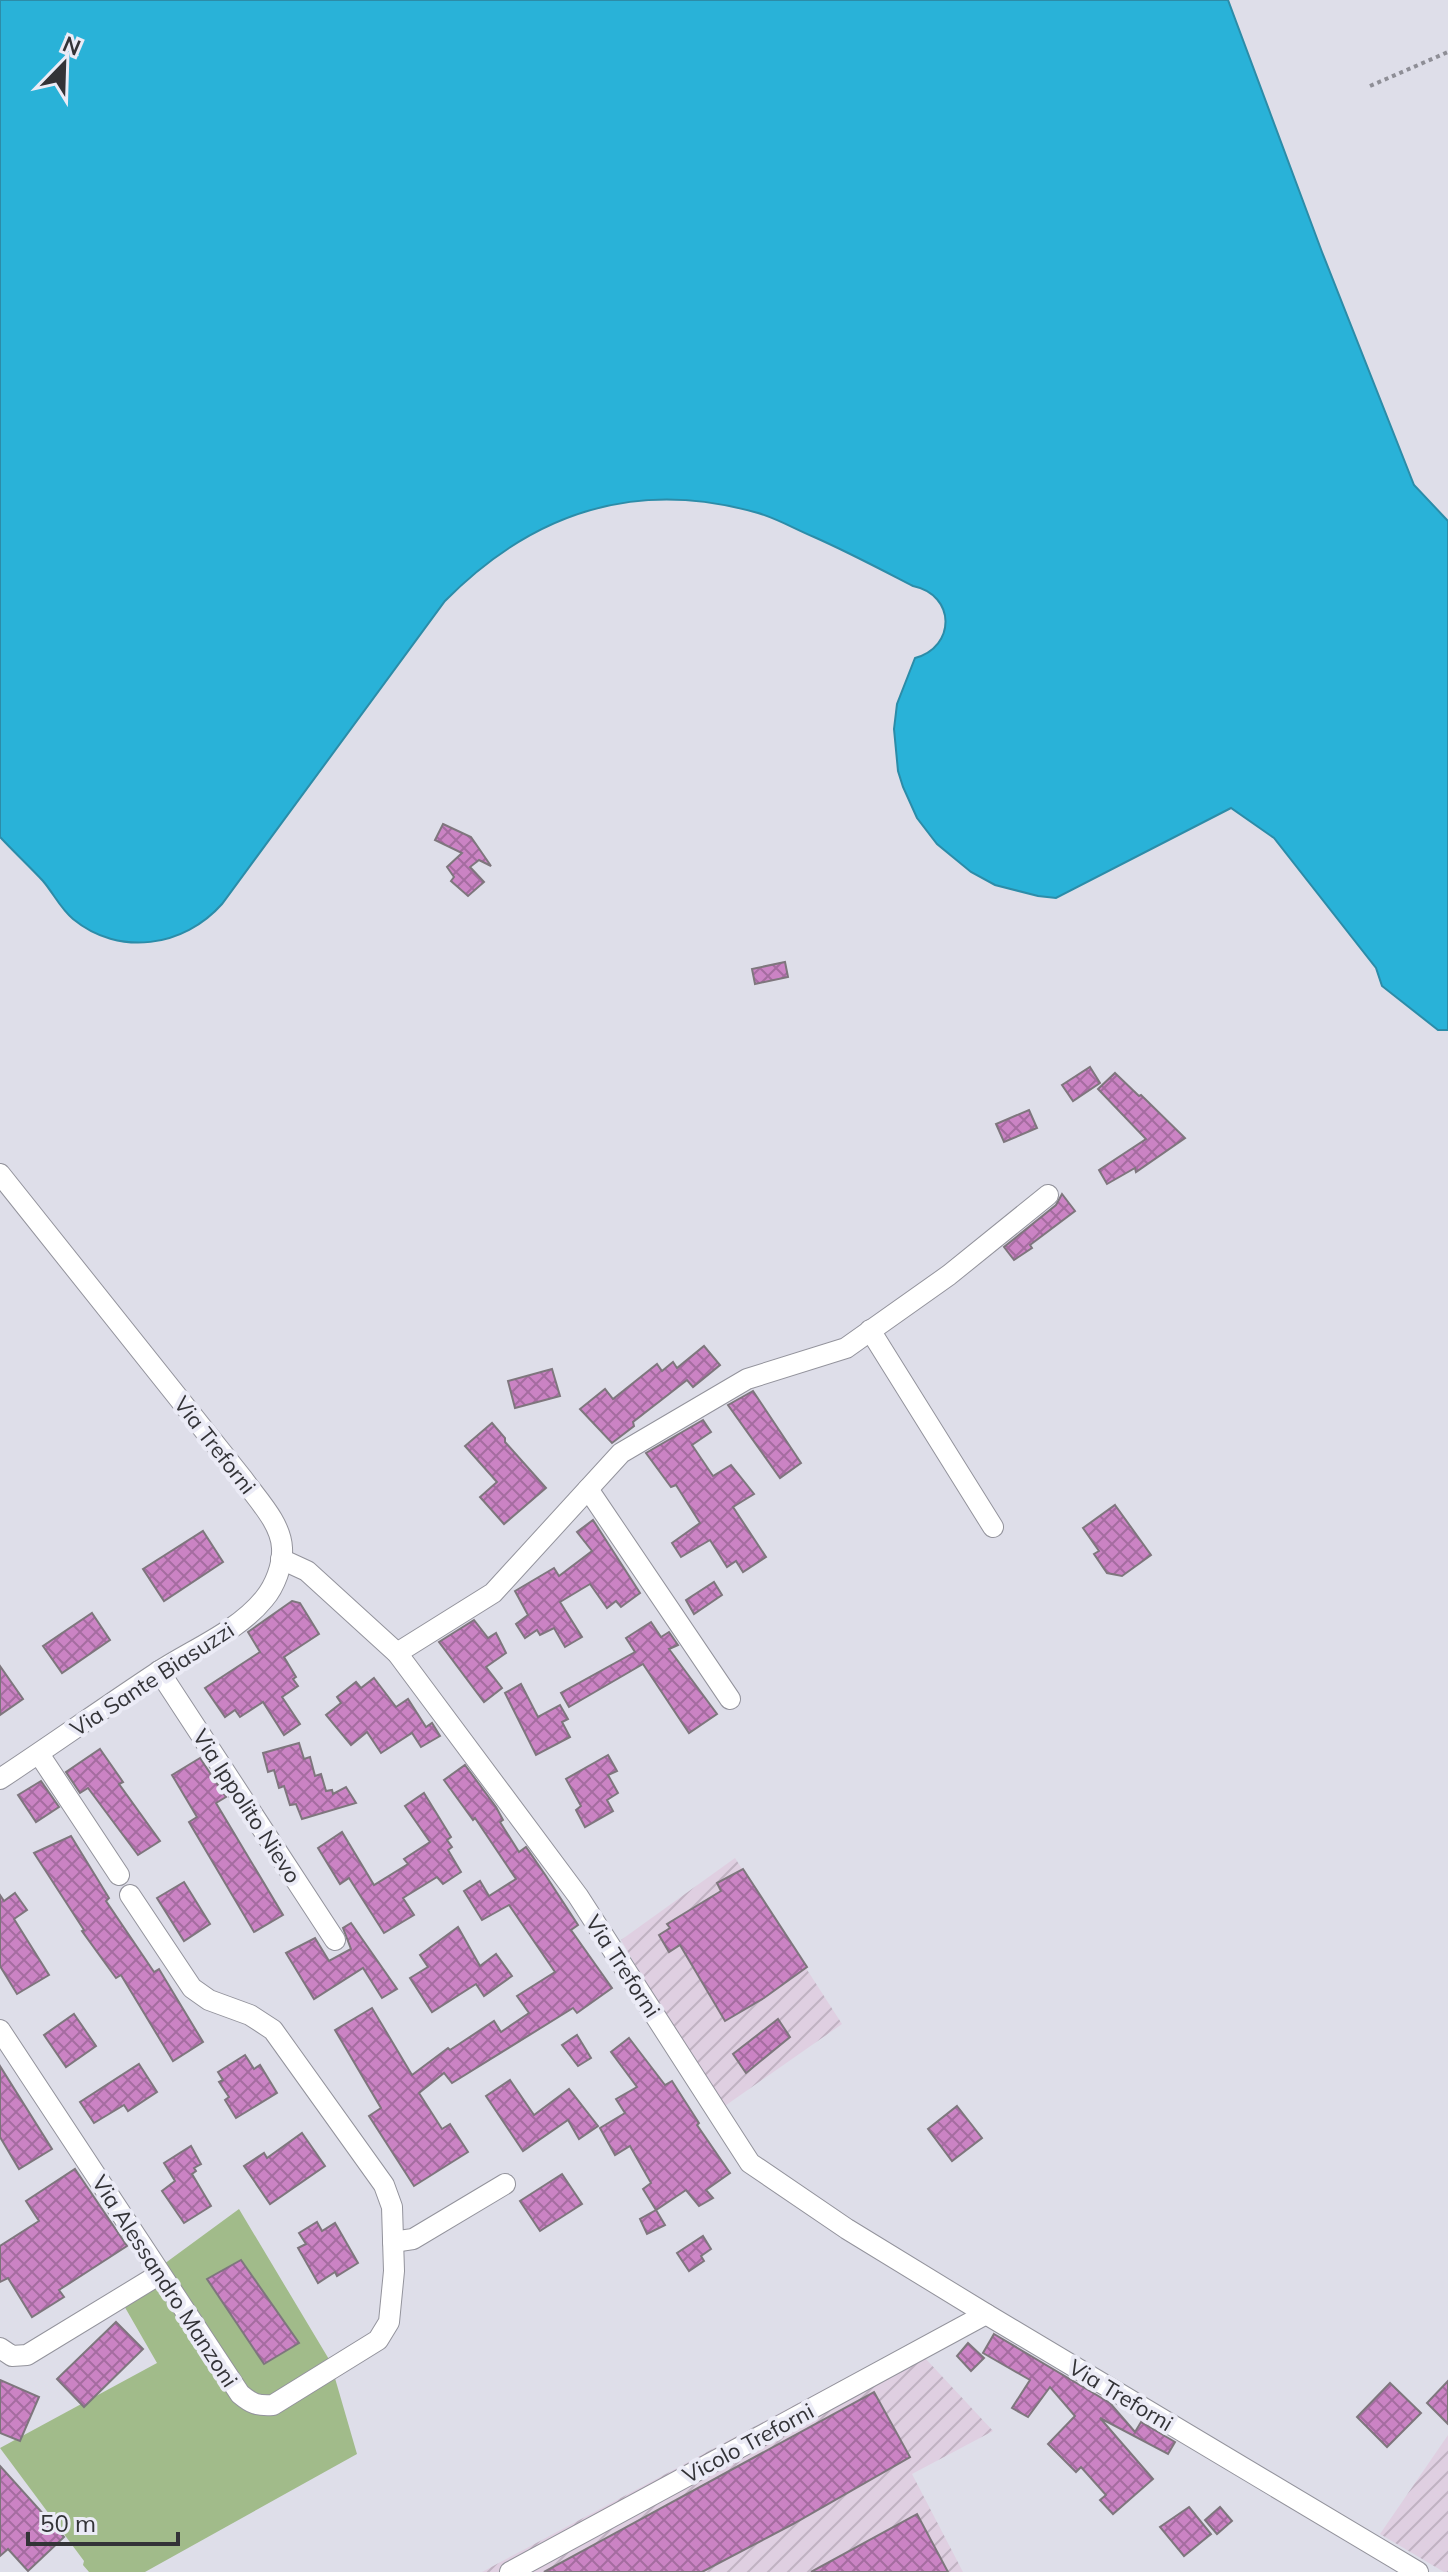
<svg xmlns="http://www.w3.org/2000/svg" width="1448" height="2572" font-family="Mulish,sans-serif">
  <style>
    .industrial { fill: url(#industrial-furrows) }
    .grass { fill: #a1bb8a }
    .water { fill: #29b2d8; stroke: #2c8ca8; stroke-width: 2 }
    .building { fill: url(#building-cross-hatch); stroke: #7e767d; stroke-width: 2 }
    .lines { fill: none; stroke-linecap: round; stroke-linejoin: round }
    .minor-casing { stroke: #93939c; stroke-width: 22 }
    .path { stroke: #8e8e96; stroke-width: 4; stroke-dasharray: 4 4; stroke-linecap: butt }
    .minor { stroke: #fff; stroke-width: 20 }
    .labels { text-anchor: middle; stroke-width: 8; stroke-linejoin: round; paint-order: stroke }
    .street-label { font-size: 22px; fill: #333337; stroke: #ebebf6 }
  </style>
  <defs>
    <pattern id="industrial-furrows" width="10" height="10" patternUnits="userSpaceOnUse" patternTransform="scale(2)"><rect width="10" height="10" fill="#dfcfe1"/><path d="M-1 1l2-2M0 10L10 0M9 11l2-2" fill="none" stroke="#c0b2c2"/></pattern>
    <pattern id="building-cross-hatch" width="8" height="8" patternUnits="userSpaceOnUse" patternTransform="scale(2)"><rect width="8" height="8" fill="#cb83c4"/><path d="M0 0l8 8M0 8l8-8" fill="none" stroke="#a56ca0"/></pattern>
  </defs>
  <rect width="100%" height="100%" fill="#dedee9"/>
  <g class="industrial">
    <path d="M735 1858 842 2024 722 2108 678 2039 621 1940Z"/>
    <path d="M911 2343 993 2431 912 2474 963 2572H482Z"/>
    <path d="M1448 2435V2572H1444L1380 2534Z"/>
  </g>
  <path class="grass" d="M239 2209 330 2361 357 2454 145 2572H89L83 2565 84 2561 0 2448 157 2363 119 2297Z"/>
  <path class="water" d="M0 0H1228L1322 252 1414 485 1448 521V1030H1438L1382 986 1376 968 1274 838 1231 808 1056 898 1038 896 995 885 971 872 937 844 917 818 903 787 898 771 894 729 897 704 915 658C956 647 956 595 913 586 880 569 848 552 814 537 795 529 778 519 758 513 636 478 533 512 445 601L222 904C184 947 119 957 73 919 60 908 54 894 43 881 29 866 14 852 0 837Z"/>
  <g class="building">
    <path d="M443 824 471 837 491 866 479 860 470 867 484 882 468 896 451 881 454 877 447 867 462 853 435 840Z"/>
    <path d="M785 962 788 977 755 984 752 969Z"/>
    <path d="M1090 1067 1100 1083 1073 1101 1062 1085Z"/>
    <path d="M1115 1073 1139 1096 1141 1095 1185 1138 1136 1172 1135 1168 1107 1184 1099 1170 1146 1139 1098 1089Z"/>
    <path d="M1029 1110 1037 1128 1004 1142 996 1124Z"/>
    <path d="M1062 1194 1075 1211 1030 1245 1032 1248 1014 1260 1004 1247 1056 1205Z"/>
    <path d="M704 1346 720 1365 693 1387 687 1380 633 1422 634 1426 612 1443 580 1409 605 1389 613 1399 657 1364 662 1371 673 1362 677 1368Z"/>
    <path d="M552 1369 560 1396 515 1408 508 1381Z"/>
    <path d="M753 1391 801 1463 780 1478 728 1405Z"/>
    <path d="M703 1420 711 1432 692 1445 713 1476 731 1465 754 1494 733 1507 766 1557 743 1572 736 1561 727 1567 710 1540 681 1557 672 1543 700 1523 676 1485 671 1487 646 1453Z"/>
    <path d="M492 1423 505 1438V1442L546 1488 504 1524 480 1497 497 1482 465 1446Z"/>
    <path d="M1115 1505 1151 1555 1122 1576 1107 1573 1094 1554 1099 1551 1083 1528Z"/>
    <path d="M593 1520 640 1593 621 1607 616 1601 607 1608 590 1584 560 1602 582 1637 565 1647 554 1628 540 1635 537 1630 525 1638 516 1624 528 1615 515 1591 554 1568 559 1576 592 1551 577 1532Z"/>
    <path d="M203 1531 223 1562 164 1601 143 1569Z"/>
    <path d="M714 1582 722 1595 694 1614 686 1600Z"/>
    <path d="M292 1601 300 1603 319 1634 284 1657 296 1677 293 1679 298 1686 282 1697 300 1724 284 1735 263 1702 240 1717 235 1710 225 1717 205 1688 260 1652 248 1632Z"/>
    <path d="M92 1613 110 1640 62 1673 43 1646Z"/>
    <path d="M474 1620 488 1638 496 1633 506 1653 486 1667 502 1688 484 1702 439 1642Z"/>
    <path d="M651 1622 661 1637 669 1632 678 1645 669 1649 717 1714 689 1733 643 1664 569 1707 561 1693 635 1652 626 1638Z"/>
    <path d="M0 1666 23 1699 0 1715Z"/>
    <path d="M374 1678 396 1707 408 1699 426 1727 432 1723 440 1736 421 1747 412 1733 381 1753 367 1732 351 1745 326 1715 341 1703 337 1697 356 1682 361 1688Z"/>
    <path d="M521 1684 538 1717 560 1705 568 1719 562 1722 570 1737 536 1755 505 1693Z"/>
    <path d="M299 1743 304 1759 310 1757 315 1776 321 1774 326 1791 332 1790 333 1794 346 1787 356 1803 302 1819 296 1804 290 1805 284 1786 279 1788 274 1770 268 1772 263 1753Z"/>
    <path d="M100 1749 123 1782 119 1784 160 1841 138 1855 88 1788 80 1793 66 1772Z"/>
    <path d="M608 1755 617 1771 608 1775 618 1793 607 1800 613 1811 585 1827 576 1810 581 1806 566 1779Z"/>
    <path d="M200 1758 226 1797 216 1803 283 1915 254 1932 189 1822 197 1817 172 1775Z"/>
    <path d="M465 1765 496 1807 503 1820 500 1822 519 1852 526 1847 546 1876 578 1925 571 1930 612 1988 577 2013 573 2008 452 2083 444 2073 419 2093 442 2129 450 2124 468 2152 414 2186 369 2116 381 2108 335 2030 372 2008 412 2075 448 2048 450 2050 494 2021 501 2032 529 2013 517 1996 555 1972 509 1905 482 1920 464 1891 480 1881 489 1896 516 1879 475 1818 473 1820 444 1780Z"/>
    <path d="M41 1781 59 1807 36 1822 18 1795Z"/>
    <path d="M424 1793 451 1837 447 1840 452 1847 448 1850 461 1872 443 1884 437 1877 403 1898 414 1915 384 1933 349 1878 340 1884 318 1848 342 1832 374 1885 408 1864 404 1859 430 1842 405 1806Z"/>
    <path d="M71 1836 109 1898 106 1901 154 1972 159 1969 203 2042 173 2061 121 1975 116 1978 82 1931 84 1930 34 1853Z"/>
    <path d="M743 1869 807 1967 764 1998 725 2021 680 1945 669 1952 659 1935 670 1928 667 1924 721 1891 717 1883Z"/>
    <path d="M184 1882 210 1924 184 1941 157 1898Z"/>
    <path d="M15 1893 27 1910 14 1919 49 1975 17 1994 0 1966V1895L4 1901Z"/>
    <path d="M351 1923 397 1989 382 1998 363 1968 314 1999 286 1953 315 1938 329 1961 351 1949 343 1928Z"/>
    <path d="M458 1927 480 1966 496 1954 512 1976 484 1996 476 1984 432 2012 410 1978 428 1967 420 1955Z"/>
    <path d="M74 2014 96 2046 66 2067 44 2035Z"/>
    <path d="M778 2019 790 2037 746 2073 733 2054Z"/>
    <path d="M577 2035 591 2058 578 2066 562 2045Z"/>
    <path d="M629 2038 665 2085 672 2081 699 2123 697 2125 730 2173 706 2190 713 2198 699 2206 686 2190 656 2210 643 2189 651 2183 630 2146 615 2155 600 2128 625 2113 616 2099 637 2087 611 2052Z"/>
    <path d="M245 2055 254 2069 260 2065 277 2093 236 2118 225 2100 229 2097 219 2082 223 2080 218 2072Z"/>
    <path d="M139 2064 157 2092 128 2111 124 2105 94 2123 80 2102Z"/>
    <path d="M0 2066 52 2149 19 2169 0 2137Z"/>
    <path d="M510 2080 534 2115 569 2089 598 2126 579 2139 568 2120 523 2151 486 2096Z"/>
    <path d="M957 2106 982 2138 952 2161 928 2129Z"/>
    <path d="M302 2133 325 2166 270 2204 244 2166 264 2153 267 2158Z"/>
    <path d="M191 2146 201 2164 194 2168 196 2171 192 2174 211 2206 184 2223 162 2191 175 2181 164 2163Z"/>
    <path d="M75 2169 127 2246 59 2290 64 2297 32 2317 8 2278 0 2282V2246L39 2221 26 2201Z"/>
    <path d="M562 2174 582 2204 540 2231 520 2201Z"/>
    <path d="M656 2210 665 2225 647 2234 640 2219Z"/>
    <path d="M317 2222 322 2231 335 2223 358 2263 337 2276 335 2272 318 2283 298 2248 306 2244 299 2233Z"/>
    <path d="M703 2236 711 2249 701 2256 704 2261 689 2271 677 2253Z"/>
    <path d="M241 2260 299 2343 264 2364 207 2279Z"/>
    <path d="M116 2322 143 2349 84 2407 57 2379Z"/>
    <path d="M994 2334 1110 2403 1135 2432 1141 2422 1175 2442 1168 2454 1100 2418 1153 2479 1113 2514 1100 2500 1106 2495 1081 2467 1076 2472 1048 2444 1075 2416 1050 2387 1028 2417 1012 2408 1030 2380 983 2353Z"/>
    <path d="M968 2343 984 2358 971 2371 957 2356Z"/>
    <path d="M0 2380 39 2397 20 2441 0 2433Z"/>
    <path d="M1448 2381V2424L1427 2403Z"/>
    <path d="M1390 2383 1421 2413 1387 2447 1357 2417Z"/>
    <path d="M874 2392 910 2457 793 2524 702 2572H544Z"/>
    <path d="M0 2466 64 2537 28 2571 8 2549 0 2556Z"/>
    <path d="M1189 2507 1211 2534 1184 2556 1160 2527Z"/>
    <path d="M1220 2507 1232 2521 1217 2534 1205 2520Z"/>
    <path d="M917 2514 948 2572H811Z"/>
  </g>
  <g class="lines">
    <g class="minor-casing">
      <g id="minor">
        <path d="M0 1174 243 1479C257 1499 281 1523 282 1548 283 1565 275 1586 264 1599 237 1632 193 1649 158 1672 105 1707 53 1744 0 1779"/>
        <path d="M870 1330 993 1527"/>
        <path d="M588 1489 730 1699"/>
        <path d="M281 1559 307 1571 397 1653 578 1896 750 2163 847 2229 986 2314 1418 2572"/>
        <path d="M397 1653 493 1593 621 1453 747 1379 846 1348 949 1275 1048 1195"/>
        <path d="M159 1671 335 1940"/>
        <path d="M39 1754 119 1875"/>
        <path d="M0 2030 240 2394C252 2404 257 2406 273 2405L378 2340 389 2322 394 2271 392 2207 384 2185 273 2030 250 2015 209 2000 192 1988 130 1895"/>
        <path d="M393 2242 413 2239 505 2184"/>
        <path d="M0 2348 12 2356 27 2355 160 2274"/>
        <path d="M510 2572 986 2314"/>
      </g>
    </g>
    <path class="path" d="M1370 86 1448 52"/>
    <use href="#minor" class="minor"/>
  </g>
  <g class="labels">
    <g class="street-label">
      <text transform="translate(215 1445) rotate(52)" y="8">Via Treforni</text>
      <text transform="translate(152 1679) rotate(-33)" y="8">Via Sante Biasuzzi</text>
      <text transform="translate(247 1806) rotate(57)" y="8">Via Ippolito Nievo</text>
      <text transform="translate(623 1966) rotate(57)" y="8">Via Treforni</text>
      <text transform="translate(165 2281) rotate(57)" y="8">Via Alessandro Manzoni</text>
      <text transform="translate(1121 2395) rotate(31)" y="8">Via Treforni</text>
      <text transform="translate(748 2443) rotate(-28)" y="8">Vicolo Treforni</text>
    </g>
  </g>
  <g transform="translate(64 64) rotate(23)" stroke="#ebebf6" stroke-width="6" paint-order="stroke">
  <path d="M0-6L14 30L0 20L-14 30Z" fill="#333337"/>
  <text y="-12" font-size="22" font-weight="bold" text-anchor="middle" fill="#333337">N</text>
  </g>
  <path d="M28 2532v12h150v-12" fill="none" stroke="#333337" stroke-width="4"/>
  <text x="40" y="2532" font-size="24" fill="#333337" stroke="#ebebf6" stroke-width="6" paint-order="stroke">50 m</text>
</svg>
